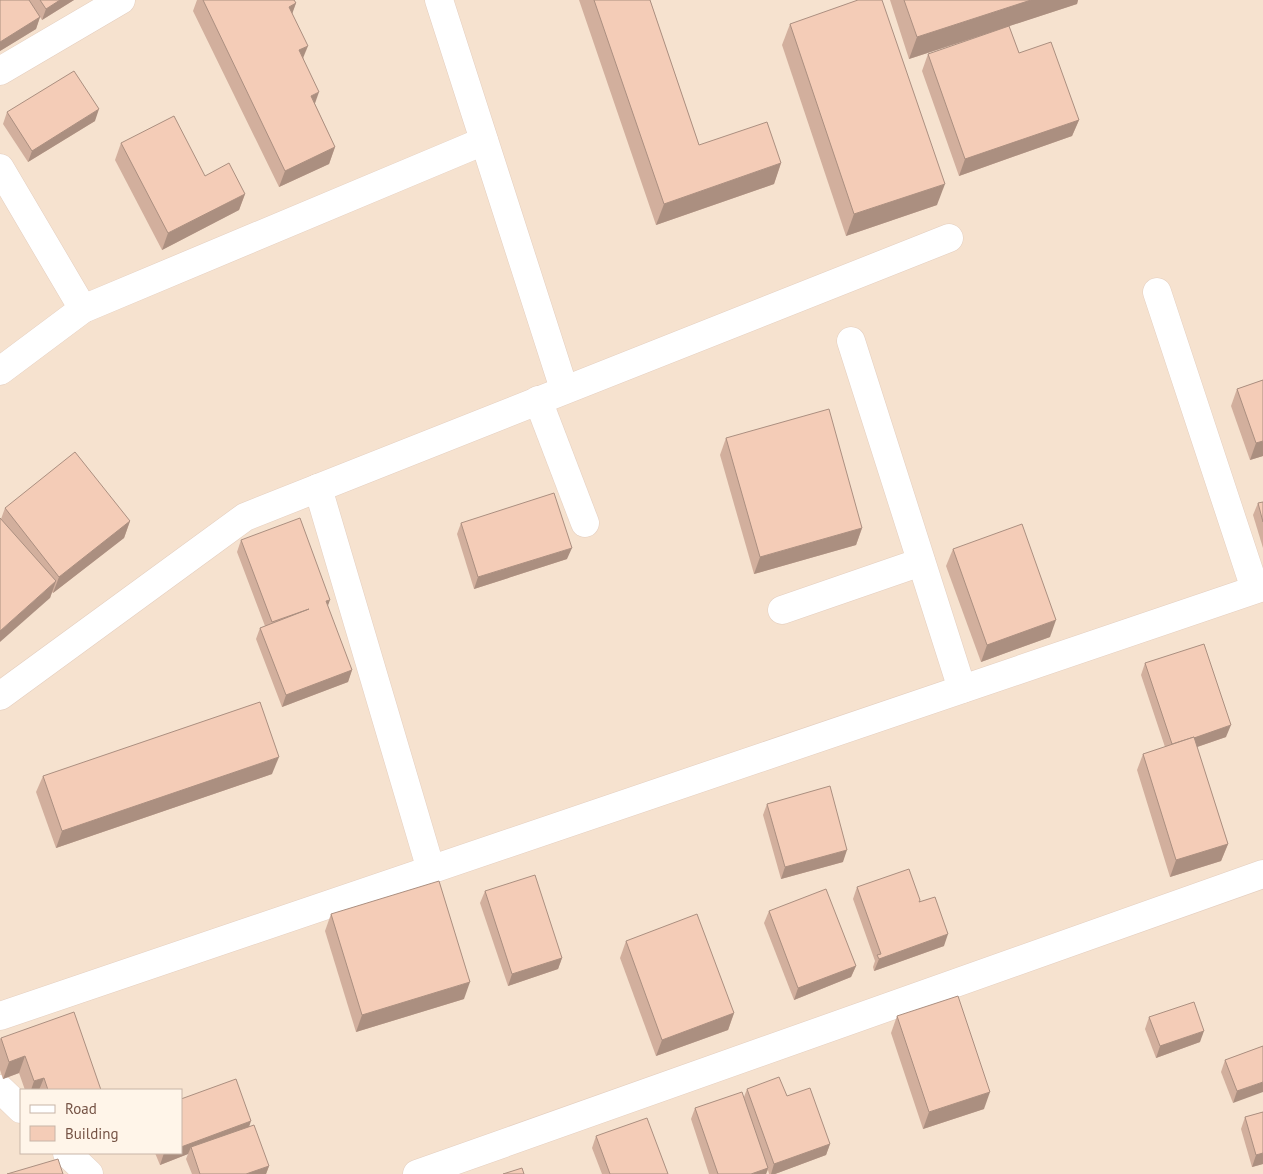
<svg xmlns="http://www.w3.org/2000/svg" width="1263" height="1174" font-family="'PT Sans',sans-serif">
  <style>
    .residential { fill: #f6e2cf; fill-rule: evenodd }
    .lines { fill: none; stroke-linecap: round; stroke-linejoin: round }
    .minor-casing { stroke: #e4cebf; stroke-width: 29 }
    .tertiary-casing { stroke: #e4cebf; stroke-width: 29 }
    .minor { stroke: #fff; stroke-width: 28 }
    .tertiary { stroke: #fff; stroke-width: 28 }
    .wall { fill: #d2af9d }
    .shaded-wall { fill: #ab8f80 }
    .building { fill: #f4ccb7; stroke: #ab8f80 }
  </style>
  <rect width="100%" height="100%" fill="#fef1e1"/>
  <path class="residential" d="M0 0H1263V1174H0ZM21 1090H181V1153H21Z"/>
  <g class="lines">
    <g class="minor-casing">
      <g id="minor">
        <path d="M439 0 564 389"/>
        <path d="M0 71 121 0"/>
        <path d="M0 168 83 309"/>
        <path d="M1157 292 1255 589"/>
        <path d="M851 341 962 689"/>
        <path d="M0 371 83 309 484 141"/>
        <path d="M538 400 585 523"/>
        <path d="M318 488 431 870"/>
        <path d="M782 610 921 562"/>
        <path d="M0 696 245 517 949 238"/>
        <path d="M0 1016 1263 587"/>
        <path d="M417 1174 1263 874"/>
      </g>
    </g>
    <g class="tertiary-casing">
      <g id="tertiary">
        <path d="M0 1089 21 1109"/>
        <path d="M67 1153 89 1174"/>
      </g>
    </g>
    <use href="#minor" class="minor"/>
    <use href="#tertiary" class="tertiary"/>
  </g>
  <g class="wall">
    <path d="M0 0H74L42 20 38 14 40 17 36 29 0 51Z"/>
    <path d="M197 0H294L296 3 292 13 315 104 335 147 329 164 279 187 193 11Z"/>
    <path d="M579 0H650L699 145 781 163 774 184 656 225Z"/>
    <path d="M890 0H1078L1077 4 1009 26 1019 53 1079 120 1072 136 959 176 922 71 928 54 1002 29 909 59Z"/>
    <path d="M790 24 937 205 846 236 782 45Z"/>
    <path d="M7 112 95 121 28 162 3 124Z"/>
    <path d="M121 143 205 176 245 194 239 210 162 250 115 160Z"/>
    <path d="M1263 380V456L1250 460 1231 406 1237 389Z"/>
    <path d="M726 438 862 528 856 545 754 574 720 455Z"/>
    <path d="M1263 502V548L1253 515 1258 503Z"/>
    <path d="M5 508 130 521 124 538 53 593 52 592 50 598 1 519Z"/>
    <path d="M461 523 567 559 474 589 457 534Z"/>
    <path d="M241 540 352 670 348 682 282 707 256 639 260 628 265 626 237 552Z"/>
    <path d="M953 549 1050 637 981 662 946 566Z"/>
    <path d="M1145 663 1226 737 1197 747 1228 844 1221 861 1170 877 1137 770 1143 754 1165 747 1141 675Z"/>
    <path d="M272 774 56 848 36 792 43 776Z"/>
    <path d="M767 804 843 862 781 879 763 815Z"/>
    <path d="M857 887 919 902 944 946 874 971 873 967 875 961 853 899Z"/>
    <path d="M485 891 562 958 558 969 508 986 480 903Z"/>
    <path d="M769 911 856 966 851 977 794 1000 764 923Z"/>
    <path d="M331 914 464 999 356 1032 325 931Z"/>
    <path d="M626 941 734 1013 728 1030 656 1056 620 958Z"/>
    <path d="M897 1016 984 1109 923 1129 891 1033Z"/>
    <path d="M1149 1017 1200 1042 1156 1058 1145 1029Z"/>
    <path d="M1 1038 101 1090H25L19 1073 3 1079 0 1070V1039Z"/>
    <path d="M1263 1046 1233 1103 1221 1072 1225 1060Z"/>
    <path d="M747 1089 787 1096 830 1144 826 1155 775 1174H769L768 1170 766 1174H709L691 1119 695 1108 744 1097Z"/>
    <path d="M181 1099 249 1127 269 1166 266 1174H192L186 1159 188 1154 160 1165 155 1153H181Z"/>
    <path d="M1263 1112V1164L1252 1167 1241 1129 1245 1117Z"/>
    <path d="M596 1136 668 1174H602L592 1148Z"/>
  </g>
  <g class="shaded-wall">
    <path d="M60 0H74L42 20 46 9Z"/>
    <path d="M1031 0H1078L1077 4 909 59 917 37Z"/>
    <path d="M296 3 290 20 289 7Z"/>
    <path d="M40 17 36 29 0 51V42Z"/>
    <path d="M308 46 301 63 299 50Z"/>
    <path d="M319 92 313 109 311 96Z"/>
    <path d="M99 109 95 121 28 162 32 151Z"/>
    <path d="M1079 120 1072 136 959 176 965 159Z"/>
    <path d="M335 147 329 164 279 187 285 171Z"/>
    <path d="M781 163 774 184 656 225 664 204Z"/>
    <path d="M945 184 937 205 846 236 854 214Z"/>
    <path d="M245 194 239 210 162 250 168 233Z"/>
    <path d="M1263 441V456L1250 460 1256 443Z"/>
    <path d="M130 521 124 538 53 593 59 577Z"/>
    <path d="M862 528 856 545 754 574 760 557Z"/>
    <path d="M572 548 567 559 474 589 478 577Z"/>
    <path d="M56 581 50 598 0 642V631Z"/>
    <path d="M330 600 326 611V601Z"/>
    <path d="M1056 620 1050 637 981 662 987 645Z"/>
    <path d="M352 670 348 682 282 707 286 695Z"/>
    <path d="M1231 725 1226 737 1168 757 1172 745Z"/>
    <path d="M279 757 272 774 56 848 62 831Z"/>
    <path d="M1228 844 1221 861 1170 877 1176 860Z"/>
    <path d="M847 850 843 862 781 879 785 867Z"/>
    <path d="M948 934 944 946 874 971 879 959Z"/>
    <path d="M562 958 558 969 508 986 512 974Z"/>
    <path d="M856 966 851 977 794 1000 798 988Z"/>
    <path d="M470 982 464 999 356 1032 362 1015Z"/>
    <path d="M734 1013 728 1030 656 1056 662 1040Z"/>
    <path d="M1204 1031 1200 1042 1156 1058 1160 1046Z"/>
    <path d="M25 1056 19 1073 3 1079 9 1062Z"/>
    <path d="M44 1078 39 1090H31L34 1081Z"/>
    <path d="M1263 1082V1092L1233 1103 1237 1091Z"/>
    <path d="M990 1092 984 1109 923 1129 929 1112Z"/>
    <path d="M251 1121 247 1133 191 1147 188 1154 160 1165 164 1153H181V1147Z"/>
    <path d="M830 1144 826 1155 775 1174H771L774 1164Z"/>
    <path d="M1263 1153V1164L1252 1167 1256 1155Z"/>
    <path d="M269 1166 266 1174H246Z"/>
    <path d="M768 1168 766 1174H751Z"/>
  </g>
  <g class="building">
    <path d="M0 0H29L40 17 0 42Z"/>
    <path d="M40 0H60L46 9Z"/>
    <path d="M203 0H294L296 3 289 7 308 46 299 50 319 92 311 96 335 147 285 171Z"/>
    <path d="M594 0H650L699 145 767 122 781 163 664 204Z"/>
    <path d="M858 0H882L945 184 854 214 790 24Z"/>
    <path d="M904 0H1031L917 37Z"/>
    <path d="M1009 26 1019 53 1051 42 1079 120 965 159 928 54Z"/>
    <path d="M74 71 99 109 32 151 7 112Z"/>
    <path d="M174 116 205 176 229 163 245 194 168 233 121 143Z"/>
    <path d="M1263 380V441L1256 443 1237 389Z"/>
    <path d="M829 409 862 528 760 557 726 438Z"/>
    <path d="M75 452 130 521 59 577 5 508Z"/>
    <path d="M554 493 572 548 478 577 461 523Z"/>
    <path d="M1263 502V522L1258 503Z"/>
    <path d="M0 518 56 581 0 631Z"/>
    <path d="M300 518 330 600 326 601 352 670 286 695 260 628 309 609 272 622 241 540Z"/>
    <path d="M1022 524 1056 620 987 645 953 549Z"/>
    <path d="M1204 644 1231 725 1194 738V737L1172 744 1145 663Z"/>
    <path d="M260 702 279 757 62 831 43 776Z"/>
    <path d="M1194 737 1228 844 1176 860 1143 754Z"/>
    <path d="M830 786 847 850 785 867 767 804Z"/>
    <path d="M909 869 920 900 919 902 935 897 948 934 879 959 877 955 881 954 857 887Z"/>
    <path d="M535 875 562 958 512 974 485 891Z"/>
    <path d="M439 881 470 982 362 1015 331 914Z"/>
    <path d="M826 889 856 966 798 988 769 911Z"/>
    <path d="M697 914 734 1013 662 1040 626 941Z"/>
    <path d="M958 996 990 1092 929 1112 897 1016Z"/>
    <path d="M1194 1002 1204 1031 1160 1046 1149 1017Z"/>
    <path d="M74 1012 101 1090H48L44 1078 34 1081 25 1056 9 1062 1 1038Z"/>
    <path d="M1263 1046V1082L1237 1091 1225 1060Z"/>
    <path d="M779 1077 787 1096 810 1088 830 1144 774 1164 747 1089Z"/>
    <path d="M236 1079 251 1121 181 1147V1099Z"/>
    <path d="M742 1092 768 1168 751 1174H718L695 1108Z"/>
    <path d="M1263 1112V1153L1256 1155 1245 1117Z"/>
    <path d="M647 1118 668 1174H610L596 1136Z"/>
    <path d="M254 1125 269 1166 246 1174H200L191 1147Z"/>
    <path d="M58 1159 63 1174H7Z"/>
    <path d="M522 1168 524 1174H503Z"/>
  </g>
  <rect x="20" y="1089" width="162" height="65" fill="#fff5e9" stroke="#c8b5a8"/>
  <rect x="30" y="1105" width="25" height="8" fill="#ffffff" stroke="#c8b5a8"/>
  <text x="65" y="1114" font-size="15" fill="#765446">Road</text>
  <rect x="30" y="1126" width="25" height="15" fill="#f4ccb7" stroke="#c8b5a8"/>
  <text x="65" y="1139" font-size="15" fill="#765446">Building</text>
</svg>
